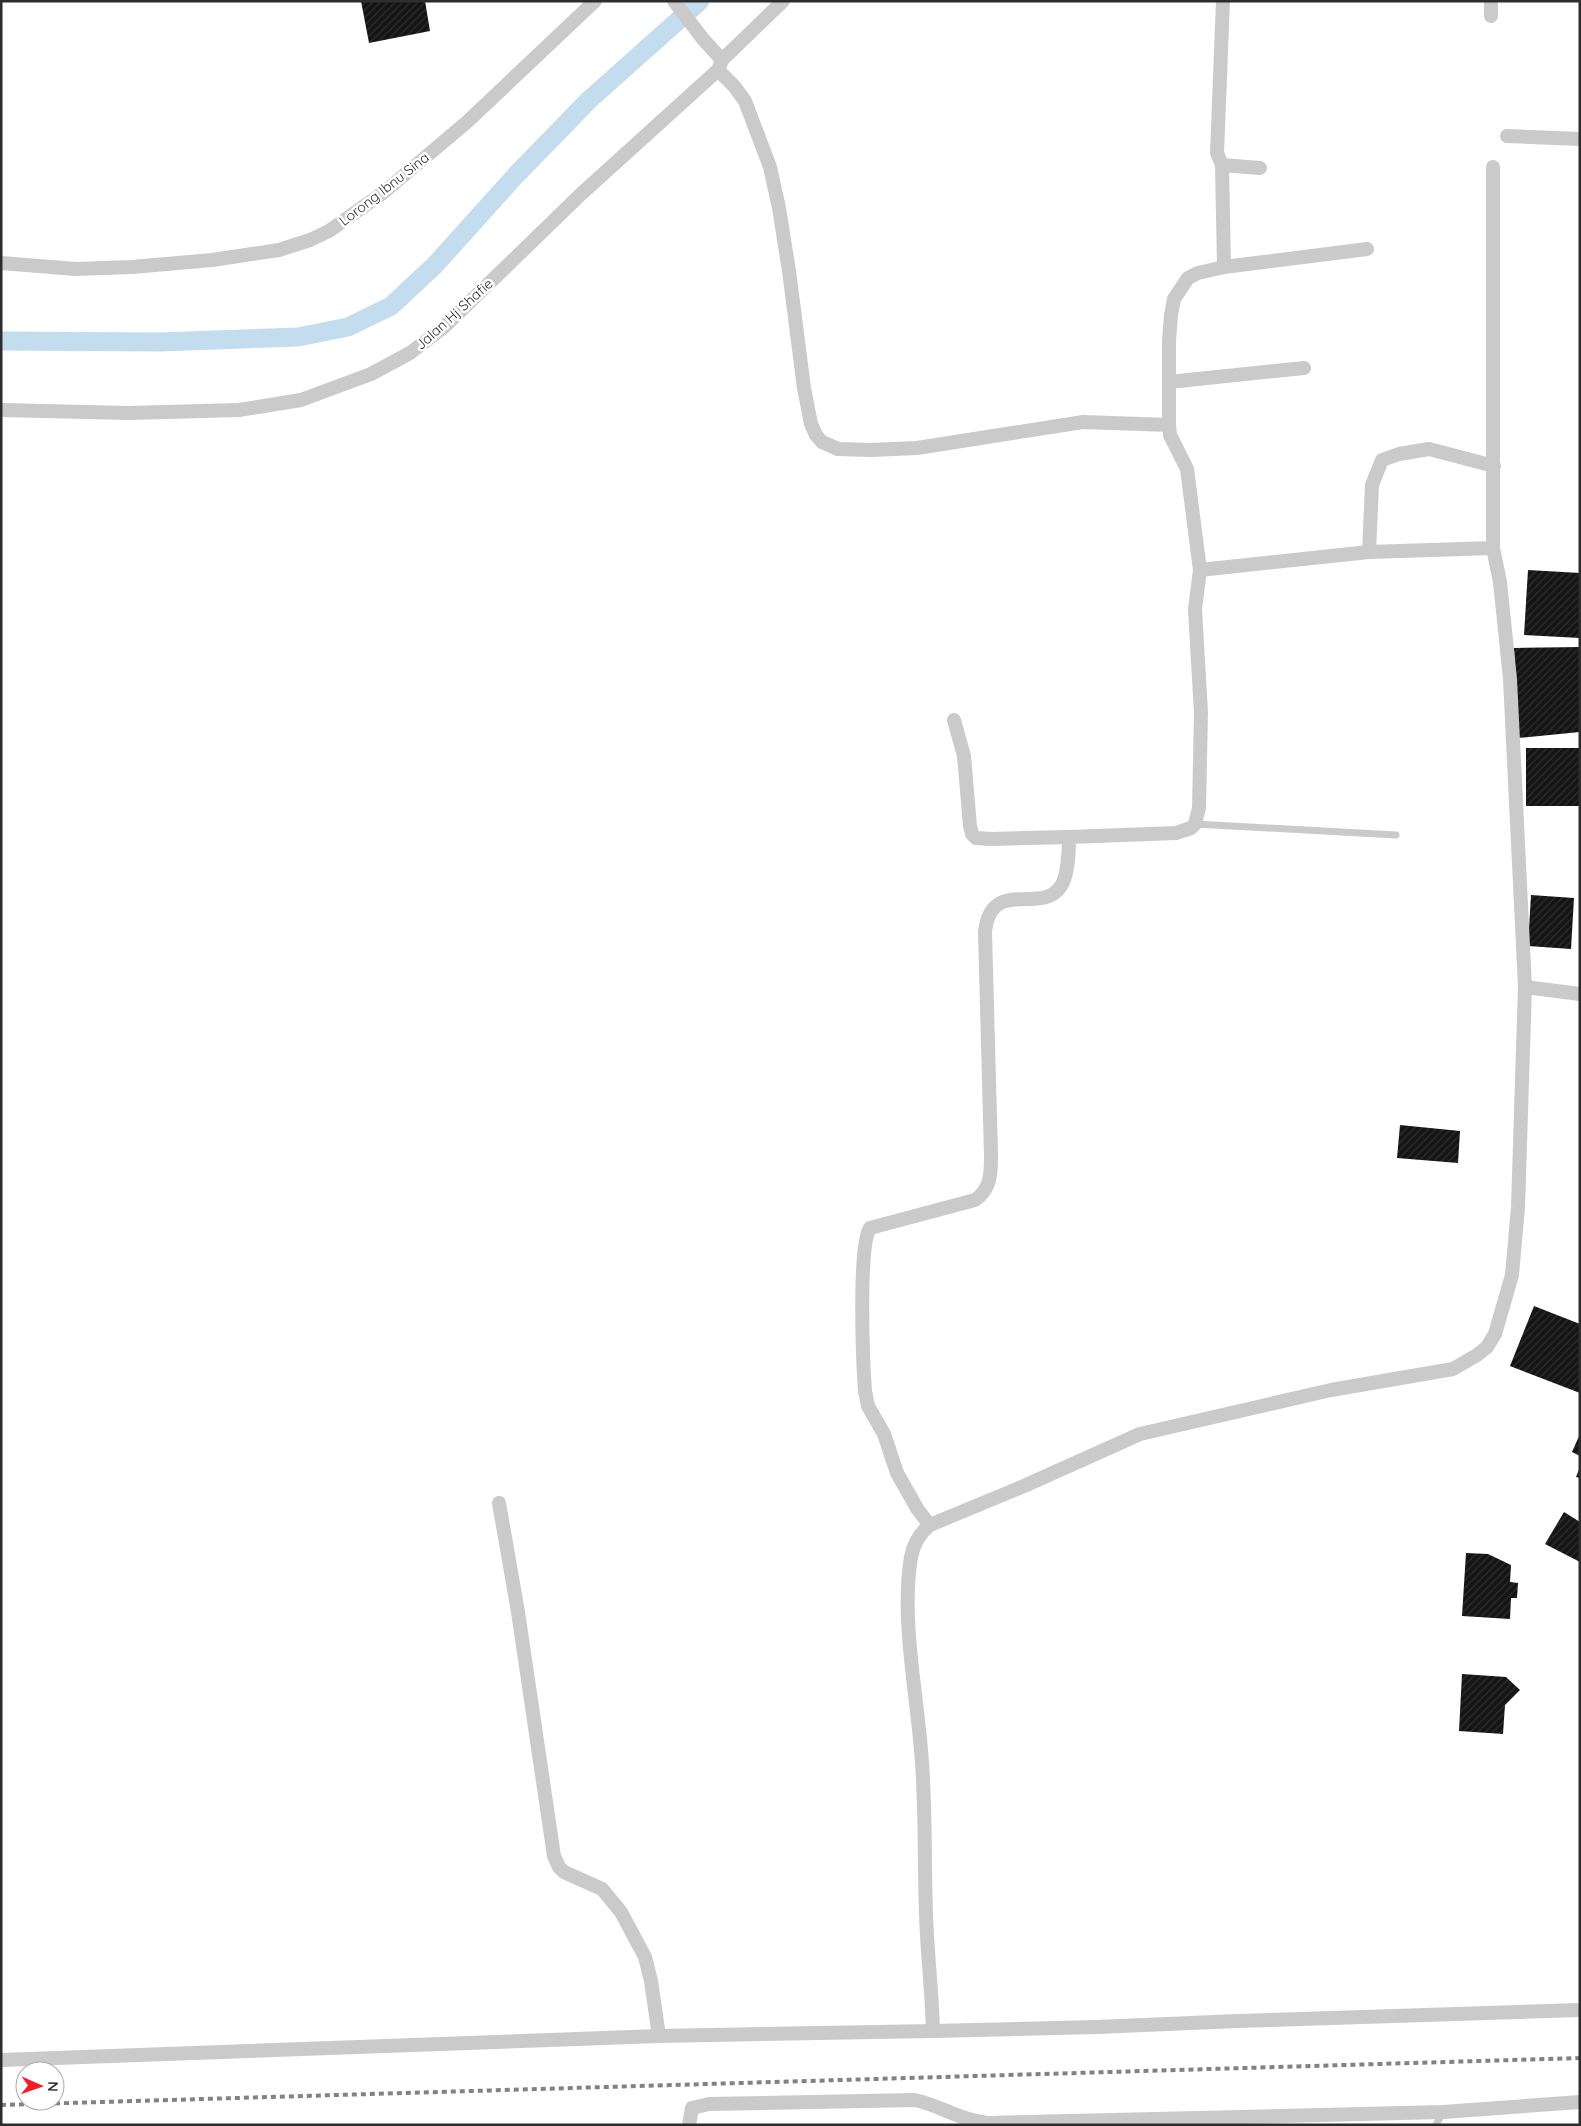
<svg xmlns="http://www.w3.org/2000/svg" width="1581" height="2126" font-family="Quicksand,sans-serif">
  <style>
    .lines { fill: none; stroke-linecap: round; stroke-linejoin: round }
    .canal { stroke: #c3dcee; stroke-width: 19 }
    .building { fill: url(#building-hatch) }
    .lane { stroke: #cacaca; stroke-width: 7 }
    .street { stroke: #cacaca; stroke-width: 14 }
    .rail { stroke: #828282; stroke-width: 4; stroke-dasharray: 5 4; stroke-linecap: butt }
    .labels { text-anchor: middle; stroke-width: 5; stroke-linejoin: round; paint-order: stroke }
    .street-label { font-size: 14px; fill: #2d2d2d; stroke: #fff }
  </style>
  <defs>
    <pattern id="building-hatch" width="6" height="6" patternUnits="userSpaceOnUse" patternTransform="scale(1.25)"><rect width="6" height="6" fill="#141414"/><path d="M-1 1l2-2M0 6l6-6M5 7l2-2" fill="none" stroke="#2e2e2e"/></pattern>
  </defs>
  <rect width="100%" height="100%" fill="#fff"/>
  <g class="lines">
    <path class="canal" d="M1 341 160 342 298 337 348 327 391 306 435 265 516 175 589 100 700 1"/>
  </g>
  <g class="building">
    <path d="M361 1H425L430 31 369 43Z"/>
    <path d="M1528 570 1580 573V638L1524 635Z"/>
    <path d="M1580 647V732L1518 738 1514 648Z"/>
    <rect x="1526" y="748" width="54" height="58"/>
    <path d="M1531 895 1574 898 1571 949 1528 946Z"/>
    <path d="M1400 1125 1460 1131 1458 1163 1397 1158Z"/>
    <path d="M1534 1306 1580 1324V1393L1510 1366Z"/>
    <path d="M1580 1434V1456L1572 1452Z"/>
    <path d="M1580 1467V1478L1576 1477Z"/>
    <path d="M1564 1512 1580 1522V1562L1545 1544Z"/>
    <path d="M1466 1553 1488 1554 1511 1565 1510 1582 1518 1583 1517 1598H1511L1510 1619 1462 1616Z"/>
    <path d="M1462 1674 1506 1677 1520 1690 1505 1705 1503 1734 1459 1731Z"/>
  </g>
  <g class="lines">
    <g class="lane">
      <path d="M1195 824 1396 835"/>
      <path d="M1436 2125 1443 2112"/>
    </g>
    <g class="street">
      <path d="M674 1 703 39 722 60"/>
      <path d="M1223 1 1217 153 1222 165 1260 168"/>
      <path d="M1491 16V1"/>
      <path d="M718 70 734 86 745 101 770 167 779 208 789 271 804 388 811 424 816 435 822 442 838 449 870 450 917 448 1083 422 1169 425"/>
      <path d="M1507 136 1580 139"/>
      <path d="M1222 165 1224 267"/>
      <path d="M1493 167V548L1500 582 1510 679 1525 987 1518 1207 1512 1275 1495 1334 1487 1347 1477 1355 1453 1369 1331 1390 1140 1434 1024 1486 930 1525C919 1533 914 1543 911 1557 901 1618 916 1688 921 1750 926 1804 924 1859 926 1913 927 1952 932 1991 933 2031L1097 2027 1238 2021 1580 2010"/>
      <path d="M1 263 76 269 132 267 212 260 279 250 310 240 329 231 384 192 467 122 595 1"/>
      <path d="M1169 382 1304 368"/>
      <path d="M1 410 129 413 239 410 301 400 371 374 410 353 444 327 580 195 718 70 722 60 783 1"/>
      <path d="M1369 552 1372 485 1382 460 1399 454 1429 449 1494 466"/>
      <path d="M1200 570 1369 552 1493 548"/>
      <path d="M954 720 964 756 970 826 972 834 976 838 991 839 1069 837"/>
      <path d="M1525 987 1580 994"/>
      <path d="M499 1503 518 1612 554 1856 559 1867 564 1872 602 1889 621 1912 645 1957 651 1981 659 2036"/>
      <path d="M930 1525 918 1510 897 1473 884 1434 868 1406 865 1391C863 1365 858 1246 870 1228L975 1200C991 1189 991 1174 991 1155L985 932C991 876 1042 916 1061 886 1068 876 1069 849 1069 837L1176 833 1191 828 1195 824 1199 808 1201 713 1195 609 1200 570 1187 469 1170 435 1169 425V341L1171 315 1174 299 1188 278 1198 273 1224 267 1367 249"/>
      <path d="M1 2060 659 2036 933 2031"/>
      <path d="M689 2125 692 2108 709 2104 915 2100C942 2106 959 2120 988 2123L1443 2112 1580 2102"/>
    </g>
    <path class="rail" d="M1 2105 1580 2058"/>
  </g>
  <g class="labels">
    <g class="street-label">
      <text transform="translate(384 189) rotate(-38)" y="5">Lorong Ibnu Sina</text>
      <text transform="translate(454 314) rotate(-42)" y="5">Jalan Hj Shafie</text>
    </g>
  </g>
  <rect width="1581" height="2126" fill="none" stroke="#2d2d2d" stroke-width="5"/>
  <g transform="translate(40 2086) rotate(92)"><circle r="24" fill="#ffffff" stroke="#ababab"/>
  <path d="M0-4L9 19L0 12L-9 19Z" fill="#f61e25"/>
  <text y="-8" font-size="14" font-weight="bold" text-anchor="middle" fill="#2d2d2d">N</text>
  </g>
</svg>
